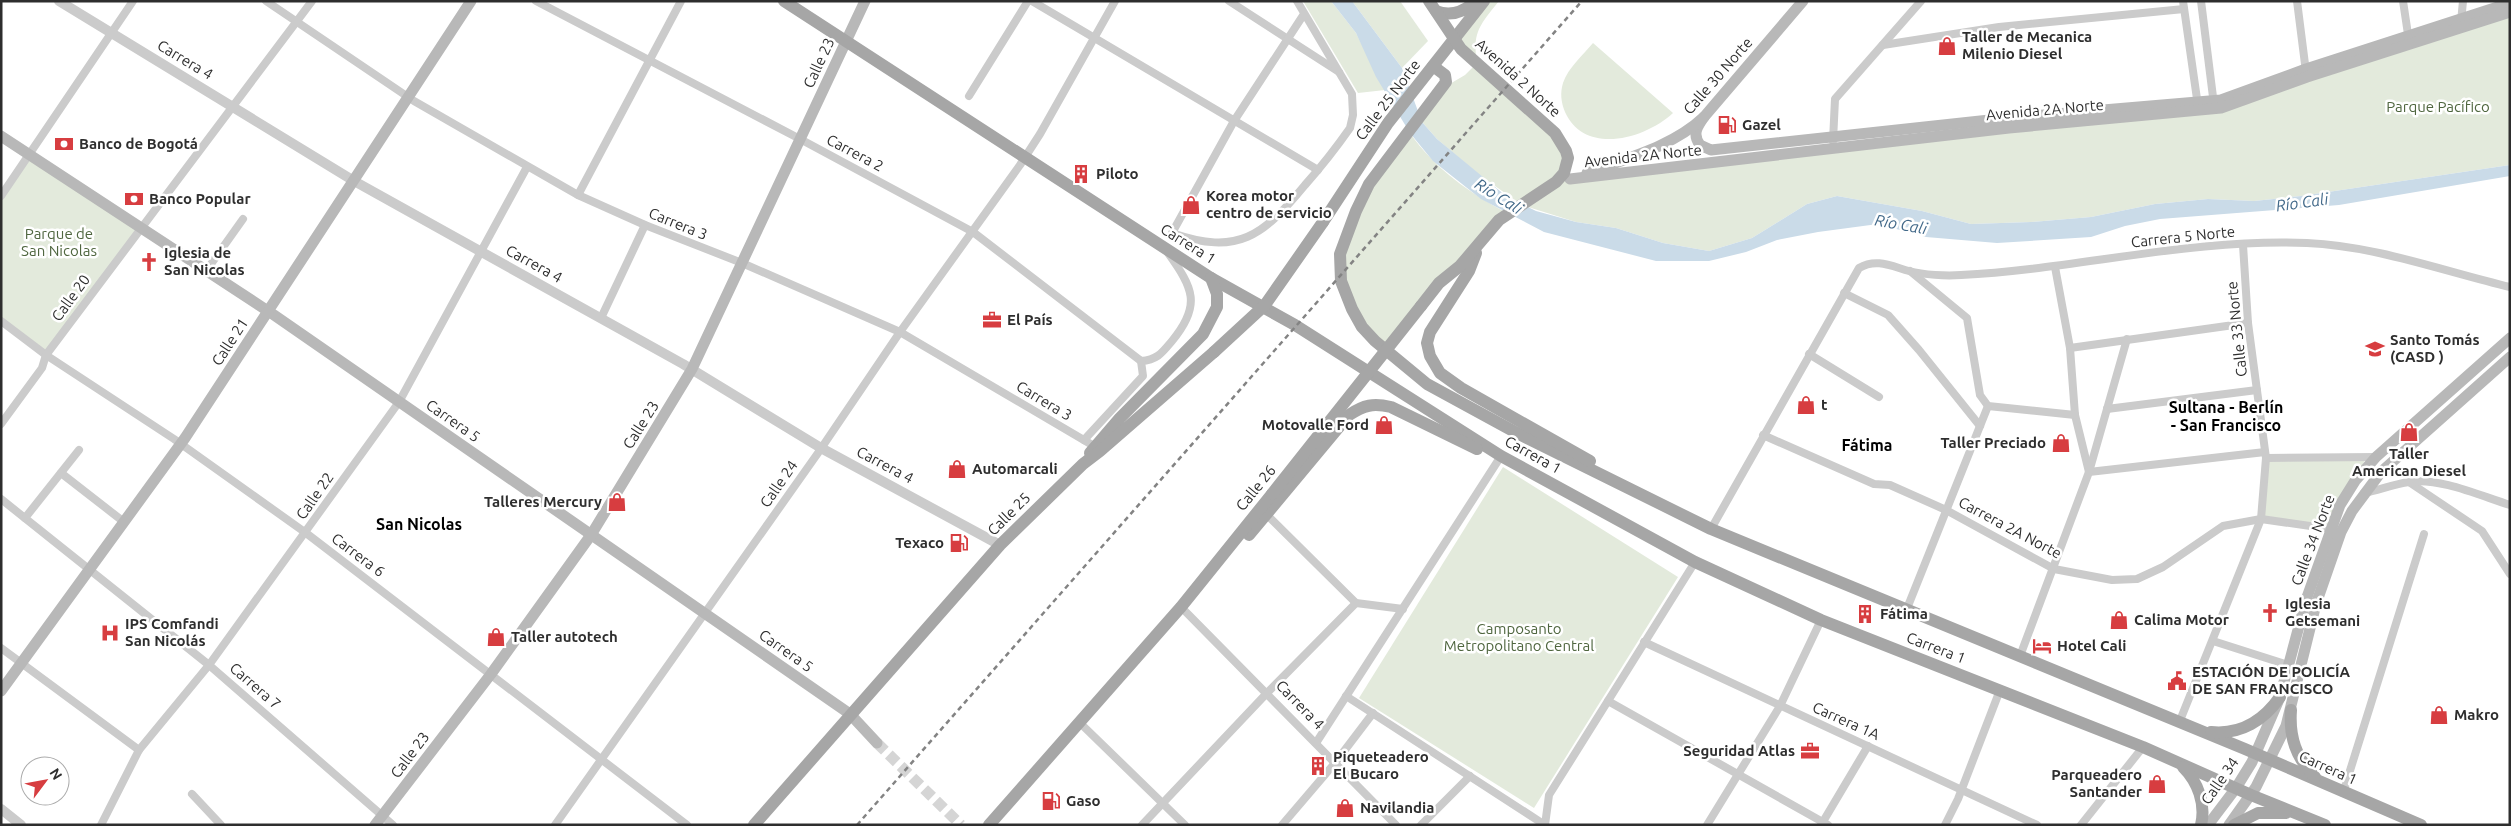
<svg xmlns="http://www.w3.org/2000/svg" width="2511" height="826" font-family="Ubuntu,sans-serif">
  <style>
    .green { fill: #e3eadc }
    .water { fill: #cadbe8 }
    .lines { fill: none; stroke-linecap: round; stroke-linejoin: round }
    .secondary-tunnel { stroke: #d5d5d5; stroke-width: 11; stroke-dasharray: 11 5.5; stroke-linecap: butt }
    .minor { stroke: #cbcbcb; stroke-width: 8 }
    .tertiary { stroke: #cbcbcb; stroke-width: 10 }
    .secondary { stroke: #b8b8b8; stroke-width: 11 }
    .primary { stroke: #a6a6a6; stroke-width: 12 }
    .rail { stroke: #838383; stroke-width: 2.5; stroke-dasharray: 5 4; stroke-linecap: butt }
    .primary-bridge { stroke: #a6a6a6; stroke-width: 12 }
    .labels { text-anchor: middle; stroke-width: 5; stroke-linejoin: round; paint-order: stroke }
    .poi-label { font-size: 15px; font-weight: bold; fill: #2e2e2e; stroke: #fff; text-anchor: start }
    .street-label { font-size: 15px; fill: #2e2e2e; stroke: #fff }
    .park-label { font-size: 15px; fill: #4f663f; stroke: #fff }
    .water-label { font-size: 16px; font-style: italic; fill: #426989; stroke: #fff }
    .neighbourhood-label { font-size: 16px; font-weight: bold; fill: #000; stroke: #fff }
  </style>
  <rect width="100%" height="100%" fill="#fff"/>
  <g class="green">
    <path d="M1303 1H1331L1356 33 1385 90 1358 93Z"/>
    <path d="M1352 1H1400L1428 41 1402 68Z"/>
    <path d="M1484 1H1499C1480 25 1472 32 1477 63L1566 151 1561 177 2199 111 2510 12V165L2301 196 2254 201 2208 199 2155 204 2091 217 2031 222 1971 224 1922 211 1837 196 1807 204 1752 238 1709 251 1663 243 1616 228 1576 222 1522 205 1478 174 1437 139 1422 122 1448 85 1465 75 1477 63 1454 39Z"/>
    <path d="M1593 43 1673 113C1645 139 1585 156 1565 112 1561 102 1560 93 1563 83 1568 68 1583 55 1593 43Z"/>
    <path d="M1410 133C1434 168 1471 194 1507 213L1386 348 1375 341 1341 281 1347 232 1356 211Z"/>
    <path d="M30 155 141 226 46 355 1 321V196Z"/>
    <path d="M2367 456 2331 529 2261 519 2266 458Z"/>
    <path d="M1503 467 1678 577 1534 808 1359 698Z"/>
  </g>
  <path class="water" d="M1331 1H1352L1402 68 1422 122 1437 139 1506 196 1536 211 1576 222 1616 228 1663 243 1709 251 1752 238 1807 204 1837 196 1922 211 1971 224 2031 222 2091 217 2155 204 2208 199 2254 201 2301 196 2510 165V176L2339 205 2160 219 2125 226 2091 237 1997 243 1926 237 1878 224 1818 232 1777 240 1746 252 1709 261H1656L1544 232 1481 199 1433 161 1410 133 1376 77 1356 33Z"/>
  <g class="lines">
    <path class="secondary-tunnel" d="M877 743 961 825"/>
    <g class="minor">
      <path d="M266 1 414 101 578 195 645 225 742 263 900 332 1094 446"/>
      <path d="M536 1 800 139 973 232 1141 361C1157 360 1162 353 1172 341 1202 305 1193 288 1168 253"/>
      <path d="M1032 1 1318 170"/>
      <path d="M1229 1 1339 72"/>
      <path d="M1297 1 1352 94 1353 115 1350 128C1336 148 1321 167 1305 185 1263 236 1238 256 1172 233L1234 121 1304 14"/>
      <path d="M2183 1 2198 106"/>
      <path d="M2201 1 2214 105"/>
      <path d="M2297 1 2306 72"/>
      <path d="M2403 1 2409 41"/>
      <path d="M2461 22 2463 1"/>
      <path d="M1883 45 1999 27 2184 9"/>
      <path d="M969 96 1028 1"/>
      <path d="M1833 141 1835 99 1921 1"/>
      <path d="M578 195 681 1"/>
      <path d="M1 196 133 1"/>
      <path d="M2055 267 2070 348 2075 415 2089 472 2265 452"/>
      <path d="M206 271 243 219"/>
      <path d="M1910 271 1967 318 1980 395 1988 406 2075 415"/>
      <path d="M1844 293 1888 315 1919 350 1980 426"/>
      <path d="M601 318 645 225"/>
      <path d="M1 321 46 355 174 439 306 533 687 825"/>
      <path d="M2070 348 2248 323"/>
      <path d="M1809 354 1879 397"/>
      <path d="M2107 409 2257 390"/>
      <path d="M1 424 42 368 46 355 312 1"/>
      <path d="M1763 435 1874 484 1890 485 1946 510 2054 569 2112 580 2137 579 2163 567 2223 526 2261 519 2331 529"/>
      <path d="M1084 440 1143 376 1141 361"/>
      <path d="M2266 458 2376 457"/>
      <path d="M61 473 124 522"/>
      <path d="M2409 482 2482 531 2510 574"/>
      <path d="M2364 493C2379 490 2394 484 2409 482 2439 477 2481 496 2510 505"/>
      <path d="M1 499 209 665 393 825"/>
      <path d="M1267 515 1356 603 1403 609"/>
      <path d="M25 518 79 450"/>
      <path d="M1711 529 1859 268C1876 258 1891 266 1909 271 1924 275 1946 276 1961 275 2077 269 2191 238 2307 243 2376 246 2443 271 2510 287"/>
      <path d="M1181 607 1396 825"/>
      <path d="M1906 611 1988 406"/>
      <path d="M2213 641 2288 665"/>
      <path d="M1644 642 2037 825"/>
      <path d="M1 648 139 750"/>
      <path d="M2020 656 2089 472 2127 339"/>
      <path d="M1346 696 1545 825"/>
      <path d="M1608 701 1828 825"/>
      <path d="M1079 722 1185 825"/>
      <path d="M2179 723 2261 519 2266 458 2248 323 2243 245"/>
      <path d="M1316 743 1501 456"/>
      <path d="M2343 793 2424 534"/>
      <path d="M192 794 221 825"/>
      <path d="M101 825 139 750 209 665 399 402 527 167"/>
      <path d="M555 825 818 453 900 332 1020 165 1040 134 1115 1"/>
      <path d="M1142 825 1267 693 1356 603"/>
      <path d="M1282 825 1335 763 1373 713"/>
      <path d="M1421 825 1470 776"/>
      <path d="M1545 825 1549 795 1695 562"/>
      <path d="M1707 825 1780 706 1821 620"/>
      <path d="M1821 825 1868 746"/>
      <path d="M1945 825 1958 799 2000 690"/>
      <path d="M2081 825 2143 747"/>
    </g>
    <g class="tertiary">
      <path d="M59 1 354 181 683 364 821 448 1000 545"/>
      <path d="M1 809 21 825"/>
    </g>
    <g class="secondary">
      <path d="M1704 117C1697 127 1692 134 1700 145L1711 150 2008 118 2221 100 2306 69 2510 3"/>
      <path d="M1 136 274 315 850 714 877 743"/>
      <path d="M1587 173C1627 158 1672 147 1704 117L1803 1"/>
      <path d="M1570 179 2009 128 2221 108 2307 77 2510 12"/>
      <path d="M1 691 185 438 471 1"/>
      <path d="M375 825 491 674 591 535 692 369 865 1"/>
      <path d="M2208 825 2236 788 2252 762 2280 697 2306 600 2340 505 2355 481 2376 457 2510 338"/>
      <path d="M2229 825 2256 787 2286 726 2316 604 2341 532 2352 511 2381 472 2510 357"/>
    </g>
    <g class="primary">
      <path d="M784 1 1211 278 1295 325 1501 456 1695 562 1821 620 2143 747 2251 795 2325 825"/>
      <path d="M1436 11C1451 17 1464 12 1476 1"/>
      <path d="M1433 66 1445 75 1446 82 1369 184 1356 211 1340 254 1341 281 1352 309 1362 327 1375 341 1427 384 1515 432 1711 529 2245 749 2421 825"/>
      <path d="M1323 222 1388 123 1484 1"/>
      <path d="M1476 253 1469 271 1430 332 1427 343 1430 356 1440 373 1461 388 1590 461"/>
      <path d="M1421 306 1439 283 1460 266 1499 220 1556 182 1564 173 1568 158 1566 151 1555 133 1461 49 1429 1"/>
      <path d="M1090 453 1120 418 1203 334 1217 307V294L1211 278"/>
      <path d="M1249 535 1349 415C1364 405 1373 403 1391 407L1477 449"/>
      <path d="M2291 710C2289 737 2296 758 2315 777"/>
      <path d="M2211 732C2241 735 2264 720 2280 697"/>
      <path d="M2183 767C2198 782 2206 804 2201 825"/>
      <path d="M754 825 1000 545 1083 464 1100 451 1214 352"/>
      <path d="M989 825 1181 607 1272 494"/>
      <path d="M2234 825 2258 813H2286"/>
    </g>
    <path class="rail" d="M857 825 1582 1"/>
    <g class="primary-bridge">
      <path d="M1214 352 1265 305 1323 222"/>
      <path d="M1272 494 1421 306"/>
    </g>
  </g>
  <defs>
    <g id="shop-bare" transform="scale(1.5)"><path d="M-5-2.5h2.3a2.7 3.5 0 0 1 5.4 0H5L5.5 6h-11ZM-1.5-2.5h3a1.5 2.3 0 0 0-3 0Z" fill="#d73d40" stroke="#fff" stroke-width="2.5" paint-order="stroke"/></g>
    <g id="fuel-bare" transform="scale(1.5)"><path d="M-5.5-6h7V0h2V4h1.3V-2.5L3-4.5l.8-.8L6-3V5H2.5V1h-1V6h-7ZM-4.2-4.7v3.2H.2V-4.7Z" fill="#d73d40" stroke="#fff" stroke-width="2.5" paint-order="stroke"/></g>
    <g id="bank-bare" transform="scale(1.5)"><path d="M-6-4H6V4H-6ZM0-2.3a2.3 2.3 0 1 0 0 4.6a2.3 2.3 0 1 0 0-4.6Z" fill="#d73d40" stroke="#fff" stroke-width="2.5" paint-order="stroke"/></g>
    <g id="building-bare" transform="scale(1.5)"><path d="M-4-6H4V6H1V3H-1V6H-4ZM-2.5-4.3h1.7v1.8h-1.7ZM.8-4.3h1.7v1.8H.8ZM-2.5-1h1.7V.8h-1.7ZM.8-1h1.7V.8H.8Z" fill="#d73d40" stroke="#fff" stroke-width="2.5" paint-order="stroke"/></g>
    <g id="church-bare" transform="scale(1.5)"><path d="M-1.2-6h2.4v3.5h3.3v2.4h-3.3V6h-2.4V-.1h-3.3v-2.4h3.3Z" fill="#d73d40" stroke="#fff" stroke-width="2.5" paint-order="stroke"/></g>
    <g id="office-bare" transform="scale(1.5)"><path d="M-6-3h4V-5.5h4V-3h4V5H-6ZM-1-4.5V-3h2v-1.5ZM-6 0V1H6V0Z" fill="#d73d40" stroke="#fff" stroke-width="2.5" paint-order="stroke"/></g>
    <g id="university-bare" transform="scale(1.5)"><path d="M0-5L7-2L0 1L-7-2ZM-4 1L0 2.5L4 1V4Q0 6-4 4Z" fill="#d73d40" stroke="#fff" stroke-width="2.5" paint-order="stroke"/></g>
    <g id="hospital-bare" transform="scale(1.5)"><path d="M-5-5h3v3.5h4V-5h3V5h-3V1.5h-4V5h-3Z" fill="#d73d40" stroke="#fff" stroke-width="2.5" paint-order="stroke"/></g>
    <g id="hotel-bare" transform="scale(1.5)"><path d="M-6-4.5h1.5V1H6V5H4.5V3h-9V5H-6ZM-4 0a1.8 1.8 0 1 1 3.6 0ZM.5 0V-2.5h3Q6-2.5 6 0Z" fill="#d73d40" stroke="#fff" stroke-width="2.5" paint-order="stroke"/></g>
    <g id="civic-bare" transform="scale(1.5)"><path d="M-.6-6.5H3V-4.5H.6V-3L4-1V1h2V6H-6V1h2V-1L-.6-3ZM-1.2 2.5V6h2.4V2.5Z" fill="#d73d40" stroke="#fff" stroke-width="2.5" paint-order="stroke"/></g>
  </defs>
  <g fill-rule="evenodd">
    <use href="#shop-bare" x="1947" y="46"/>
    <use href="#fuel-bare" x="1727" y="125"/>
    <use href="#bank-bare" x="64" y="144"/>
    <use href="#building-bare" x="1081" y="174"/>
    <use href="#bank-bare" x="134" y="199"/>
    <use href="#shop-bare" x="1191" y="205"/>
    <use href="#church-bare" x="149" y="262"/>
    <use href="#office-bare" x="992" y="320"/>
    <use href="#university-bare" x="2375" y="349"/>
    <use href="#shop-bare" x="1806" y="405"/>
    <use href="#shop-bare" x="1384" y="425"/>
    <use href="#shop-bare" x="2409" y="432"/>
    <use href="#shop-bare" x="2061" y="443"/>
    <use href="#shop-bare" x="957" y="469"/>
    <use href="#shop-bare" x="617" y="502"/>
    <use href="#fuel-bare" x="959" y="543"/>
    <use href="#church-bare" x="2270" y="613"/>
    <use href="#building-bare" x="1865" y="614"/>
    <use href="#shop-bare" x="2119" y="620"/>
    <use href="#hospital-bare" x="110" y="633"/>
    <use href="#shop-bare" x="496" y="637"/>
    <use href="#hotel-bare" x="2042" y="646"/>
    <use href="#civic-bare" x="2177" y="681"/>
    <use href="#shop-bare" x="2439" y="715"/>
    <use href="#office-bare" x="1810" y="751"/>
    <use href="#building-bare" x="1318" y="766"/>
    <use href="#shop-bare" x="2157" y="784"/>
    <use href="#fuel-bare" x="1051" y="801"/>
    <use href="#shop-bare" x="1345" y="808"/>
  </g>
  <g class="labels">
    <g class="poi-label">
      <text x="1962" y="42">Taller de Mecanica<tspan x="1962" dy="17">Milenio Diesel</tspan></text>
      <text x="1742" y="130">Gazel</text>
      <text x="79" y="149">Banco de Bogotá</text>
      <text x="1096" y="179">Piloto</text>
      <text x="1206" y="201">Korea motor<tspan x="1206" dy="17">centro de servicio</tspan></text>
      <text x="149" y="204">Banco Popular</text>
      <text x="164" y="258">Iglesia de<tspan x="164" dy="17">San Nicolas</tspan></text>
      <text x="1007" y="325">El País</text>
      <text x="2390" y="345">Santo Tomás<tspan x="2390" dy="17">(CASD )</tspan></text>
      <text x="1821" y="410">t</text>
      <text x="1369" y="430" text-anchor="end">Motovalle Ford</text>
      <text x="2046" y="448" text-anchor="end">Taller Preciado</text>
      <text x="2409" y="459" text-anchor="middle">Taller<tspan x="2409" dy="17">American Diesel</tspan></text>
      <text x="972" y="474">Automarcali</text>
      <text x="602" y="507" text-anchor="end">Talleres Mercury</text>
      <text x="944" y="548" text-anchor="end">Texaco</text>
      <text x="2285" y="609">Iglesia<tspan x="2285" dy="17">Getsemani</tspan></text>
      <text x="1880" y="619">Fátima</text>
      <text x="2134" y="625">Calima Motor</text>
      <text x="125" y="629">IPS Comfandi<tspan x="125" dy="17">San Nicolás</tspan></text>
      <text x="511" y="642">Taller autotech</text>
      <text x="2057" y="651">Hotel Cali</text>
      <text x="2192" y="677">ESTACIÓN DE POLICÍA<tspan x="2192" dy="17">DE SAN FRANCISCO</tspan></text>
      <text x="2454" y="720">Makro</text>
      <text x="1795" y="756" text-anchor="end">Seguridad Atlas</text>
      <text x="1333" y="762">Piqueteadero<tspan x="1333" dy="17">El Bucaro</tspan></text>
      <text x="2142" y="780" text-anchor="end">Parqueadero<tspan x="2142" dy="17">Santander</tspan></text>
      <text x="1066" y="806">Gaso</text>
      <text x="1360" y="813">Navilandia</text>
    </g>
    <g class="street-label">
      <text transform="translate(185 60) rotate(31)" y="5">Carrera 4</text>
      <text transform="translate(819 63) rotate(-65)" y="5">Calle 23</text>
      <text transform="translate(1718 76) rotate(-49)" y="5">Calle 30 Norte</text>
      <text transform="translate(1518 78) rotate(42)" y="5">Avenida 2 Norte</text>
      <text transform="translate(1388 100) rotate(-53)" y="5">Calle 25 Norte</text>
      <text transform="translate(2045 110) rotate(-5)" y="5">Avenida 2A Norte</text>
      <text transform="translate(855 153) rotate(28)" y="5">Carrera 2</text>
      <text transform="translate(1643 156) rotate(-6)" y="5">Avenida 2A Norte</text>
      <text transform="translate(678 224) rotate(22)" y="5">Carrera 3</text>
      <text transform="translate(2183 237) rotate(-6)" y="5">Carrera 5 Norte</text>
      <text transform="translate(1188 244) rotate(32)" y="5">Carrera 1</text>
      <text transform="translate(534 264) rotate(29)" y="5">Carrera 4</text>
      <text transform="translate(71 298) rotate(-54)" y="5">Calle 20</text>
      <text transform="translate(2237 329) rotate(-96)" y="5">Calle 33 Norte</text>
      <text transform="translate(230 342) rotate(-57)" y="5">Calle 21</text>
      <text transform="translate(1044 401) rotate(31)" y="5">Carrera 3</text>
      <text transform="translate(453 421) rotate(35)" y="5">Carrera 5</text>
      <text transform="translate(641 425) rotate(-58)" y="5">Calle 23</text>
      <text transform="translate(1533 455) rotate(29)" y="5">Carrera 1</text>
      <text transform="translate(885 465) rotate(28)" y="5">Carrera 4</text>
      <text transform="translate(779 484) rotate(-55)" y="5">Calle 24</text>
      <text transform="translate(1256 488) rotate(-51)" y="5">Calle 26</text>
      <text transform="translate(315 496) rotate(-55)" y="5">Calle 22</text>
      <text transform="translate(1009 514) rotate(-45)" y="5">Calle 25</text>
      <text transform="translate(2010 528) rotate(28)" y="5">Carrera 2A Norte</text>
      <text transform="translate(2313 540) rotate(-69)" y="5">Calle 34 Norte</text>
      <text transform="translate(358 555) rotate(37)" y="5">Carrera 6</text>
      <text transform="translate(1936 648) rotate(21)" y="5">Carrera 1</text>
      <text transform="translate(786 651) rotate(35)" y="5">Carrera 5</text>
      <text transform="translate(255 686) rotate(41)" y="5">Carrera 7</text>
      <text transform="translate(1300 705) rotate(46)" y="5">Carrera 4</text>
      <text transform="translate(1846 721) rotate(24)" y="5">Carrera 1A</text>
      <text transform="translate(410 755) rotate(-53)" y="5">Calle 23</text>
      <text transform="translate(2328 768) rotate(24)" y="5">Carrera 1</text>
      <text transform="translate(2220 781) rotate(-55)" y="5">Calle 34</text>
    </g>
    <g class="park-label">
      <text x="2438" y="112">Parque Pacífico</text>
      <text x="59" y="239">Parque de<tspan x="59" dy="17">San Nicolas</tspan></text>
      <text x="1519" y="634">Camposanto<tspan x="1519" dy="17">Metropolitano Central</tspan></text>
    </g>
    <g class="water-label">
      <text transform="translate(1499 196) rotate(32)" y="6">Río Cali</text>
      <text transform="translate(2302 202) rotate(-8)" y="6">Río Cali</text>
      <text transform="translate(1901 224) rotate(10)" y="6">Río Cali</text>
    </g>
    <g class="neighbourhood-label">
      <text x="2226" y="413">Sultana - Berlín<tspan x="2226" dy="18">- San Francisco</tspan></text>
      <text x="1867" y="451">Fátima</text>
      <text x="419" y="530">San Nicolas</text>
    </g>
  </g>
  <rect width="2511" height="826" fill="none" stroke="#2e2e2e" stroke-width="5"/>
  <g transform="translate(45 781) rotate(58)"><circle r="24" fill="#ffffff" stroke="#ababab"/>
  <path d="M0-4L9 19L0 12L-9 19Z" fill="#d73d40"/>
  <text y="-8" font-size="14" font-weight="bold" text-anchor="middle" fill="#2e2e2e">N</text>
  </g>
</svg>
